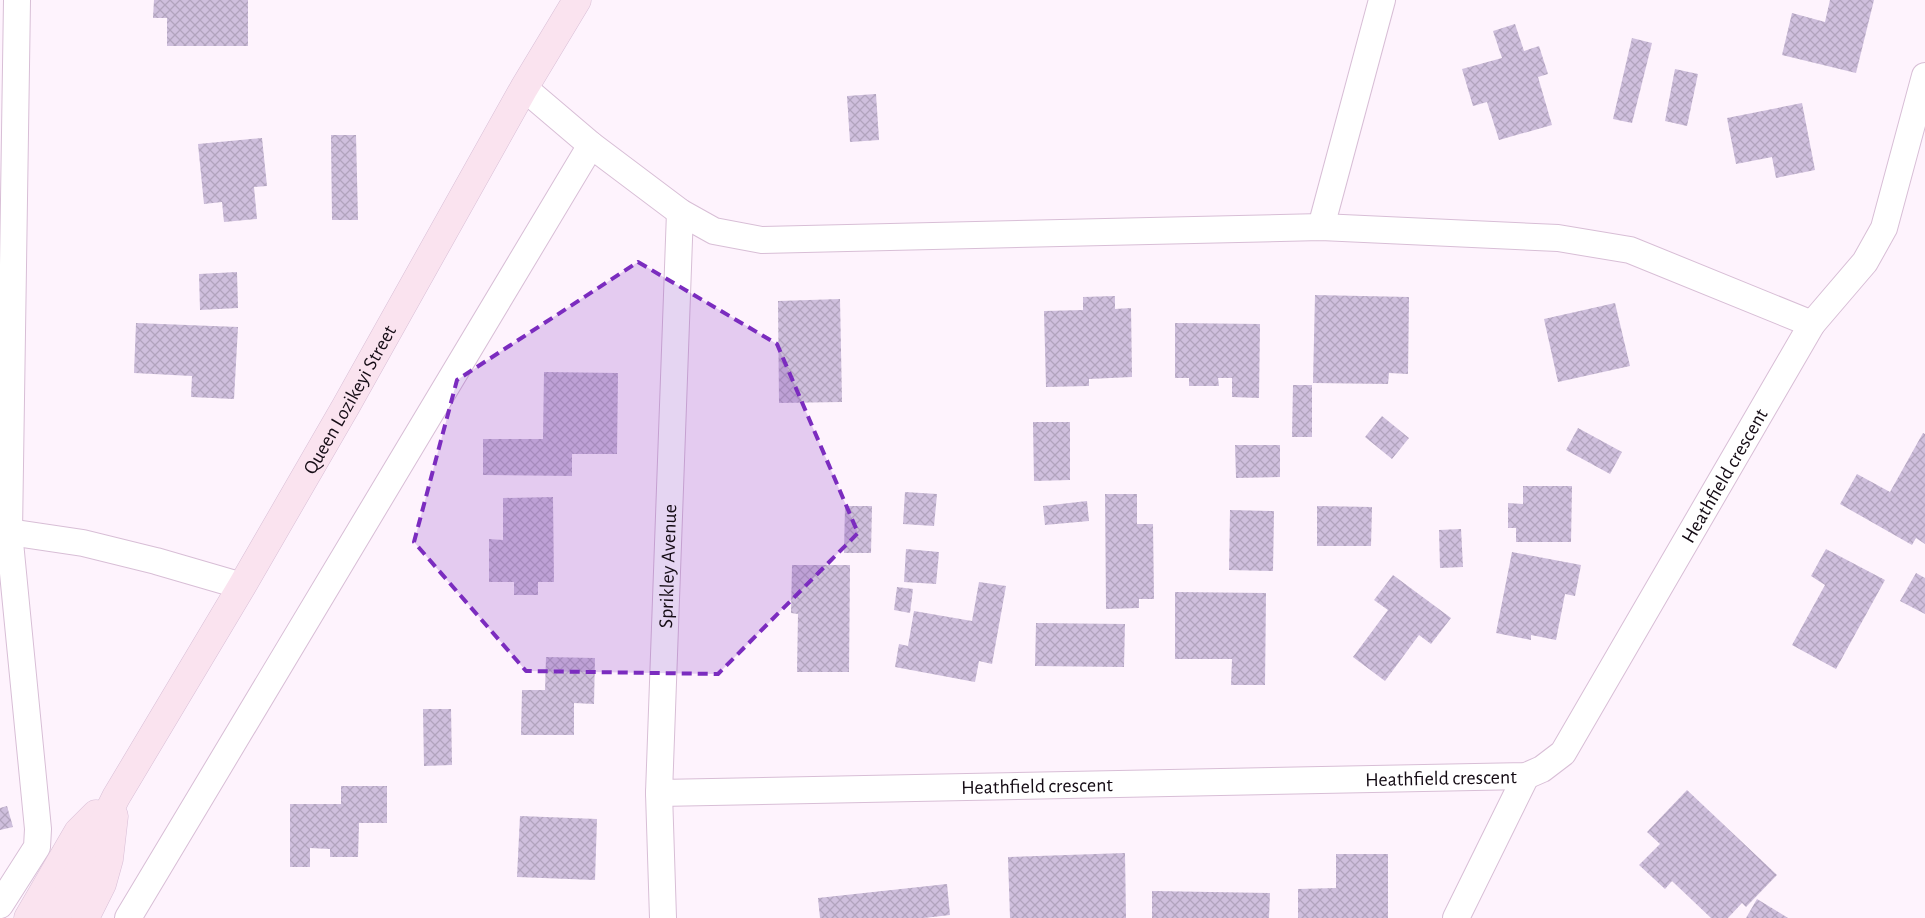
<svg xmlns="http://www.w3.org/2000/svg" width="1925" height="918" font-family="'Alegreya Sans',sans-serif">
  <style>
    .building { fill: url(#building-cross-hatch) }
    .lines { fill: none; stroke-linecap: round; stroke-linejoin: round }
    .street-casing { stroke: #d8bed6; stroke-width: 28 }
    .secondary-casing { stroke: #d8bed6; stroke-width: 29 }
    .street { stroke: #fff; stroke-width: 26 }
    .secondary { stroke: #fae3ef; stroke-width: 28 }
    .marked { fill: #7b2cbf; fill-opacity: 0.2; stroke: #7b2cbf; stroke-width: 4; stroke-dasharray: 10 6; stroke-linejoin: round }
    .labels { text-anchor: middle; stroke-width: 5; stroke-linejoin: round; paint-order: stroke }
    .street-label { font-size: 20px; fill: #150c15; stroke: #fef3fd }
  </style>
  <defs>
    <pattern id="building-cross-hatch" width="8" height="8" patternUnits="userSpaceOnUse" patternTransform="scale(1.25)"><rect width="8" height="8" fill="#cfbfdd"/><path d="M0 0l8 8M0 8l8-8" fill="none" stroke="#b1a3bd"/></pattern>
  </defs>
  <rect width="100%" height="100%" fill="#fef3fd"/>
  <g class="building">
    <path d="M154 0H248V46H167V18H153Z"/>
    <path d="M1830 0H1874L1856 73 1782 55 1792 13 1825 22Z"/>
    <path d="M1515 24 1524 51 1539 46 1548 74 1538 77 1552 125 1499 140 1487 102 1473 106 1462 69 1502 58 1493 31Z"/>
    <path d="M1632 38 1652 43 1632 123 1613 119Z"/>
    <path d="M1675 69 1698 74 1687 126 1665 121Z"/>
    <path d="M876 94 879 140 850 142 847 96Z"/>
    <path d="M1802 103 1815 170 1776 178 1772 157 1736 164 1727 118Z"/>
    <path d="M331 135H356L358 220H332Z"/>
    <path d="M262 138 267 186 254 187 257 219 224 222 222 202 204 204 198 144Z"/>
    <path d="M237 272 238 308 200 310 199 274Z"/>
    <path d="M1315 295 1409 297 1408 374 1389 373 1388 384 1313 383Z"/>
    <path d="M1115 296V309L1131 308 1132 377 1089 379V386L1046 387 1044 311 1083 310V297Z"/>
    <path d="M840 299 842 402 779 403 778 301Z"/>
    <path d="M1615 303 1630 366 1558 382 1544 319Z"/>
    <path d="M136 323 238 327 234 399 191 397 192 376 134 373Z"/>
    <path d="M1175 323 1260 324 1259 398 1232 397V378H1218L1219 386H1189V378H1175Z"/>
    <path d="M544 372 618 373 617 454H572V476L483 475V439H543Z"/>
    <path d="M1293 385H1312V437H1292Z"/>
    <path d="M1382 416 1409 438 1392 459 1365 437Z"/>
    <path d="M1033 422H1070V480L1034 481Z"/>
    <path d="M1578 428 1622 452 1610 474 1566 450Z"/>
    <path d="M1923 433 1925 434V544L1916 538 1912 545 1840 504 1857 474 1890 492Z"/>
    <path d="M1235 445H1280V477L1236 478Z"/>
    <path d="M1523 486H1572L1571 542H1516V528H1508V503L1523 504Z"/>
    <path d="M905 492 937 494 934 526 903 524Z"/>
    <path d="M1105 494H1137V524H1153L1154 599H1139V608L1106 609Z"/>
    <path d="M553 497 554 582H538V595H514V582H489V539L503 540V498Z"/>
    <path d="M1087 501 1089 521 1045 525 1043 506Z"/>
    <path d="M845 506H872L871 553H844Z"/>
    <path d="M1317 506 1372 507 1371 546H1317Z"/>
    <path d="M1230 510 1274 511 1273 571 1229 570Z"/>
    <path d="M1461 529 1463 567 1440 568 1439 530Z"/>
    <path d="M906 549 939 552 936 584 904 582Z"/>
    <path d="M1826 549 1885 580 1836 669 1792 645 1825 585 1811 576Z"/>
    <path d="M1512 552 1581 565 1575 596 1565 594 1556 640 1531 635V640L1496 633Z"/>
    <path d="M792 565H850L849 672H797L798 614 791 613Z"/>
    <path d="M1916 573 1925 578V614L1900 601Z"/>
    <path d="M1393 575 1451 618 1431 644 1419 635 1385 681 1353 657 1388 610 1374 600Z"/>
    <path d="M979 582 1006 586 992 664 979 661 975 682 895 667 899 644 908 646 914 611 972 621Z"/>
    <path d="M897 587 913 589 910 613 894 610Z"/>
    <path d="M1175 592 1266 593 1265 685H1231L1232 659H1175Z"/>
    <path d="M1036 623 1125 624 1124 667 1035 666Z"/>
    <path d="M546 657 595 658 594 704 574 703V735H521L522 690H545Z"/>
    <path d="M423 709H451L452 765 424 766Z"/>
    <path d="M341 786H387V823H359L358 857H330V849L310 848V867H290V804H341Z"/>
    <path d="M1687 790 1777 875 1746 907 1742 903 1728 918H1711L1672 881 1665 889 1639 865 1660 844 1647 832Z"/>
    <path d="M7 806 13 827 0 830V808Z"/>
    <path d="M520 816 597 819 595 880 517 877Z"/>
    <path d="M1125 853 1126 918H1010L1008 857Z"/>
    <path d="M1336 854H1388V918H1298V889L1336 888Z"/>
    <path d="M947 884 950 915 924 918H820L818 898Z"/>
    <path d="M1152 891 1270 893 1269 918H1152Z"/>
    <path d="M1757 899 1788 918H1746Z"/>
  </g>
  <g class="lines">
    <g class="street-casing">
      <g id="street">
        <path d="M524 88 591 145 680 212 714 231 762 240 1321 227 1558 238 1630 250 1812 324"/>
        <path d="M1321 227 1382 0"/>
        <path d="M0 532H9L83 543 156 561 242 586"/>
        <path id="s1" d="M659 793 1526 776 1542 769 1563 753 1812 324 1865 262 1884 228 1925 76"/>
        <path d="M0 905 37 847 38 829 9 532 17 0"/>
        <path d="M128 918 591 145"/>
        <path id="s2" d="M663 918 659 793 680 212"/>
        <path d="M1456 918 1526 776"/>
      </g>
    </g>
    <g class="secondary-casing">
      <g id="secondary">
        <path d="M28 918 78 832 96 814"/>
        <path id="s3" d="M56 918 116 797 242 586 346 406 524 88 577 0"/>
        <path d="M85 918 102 884 109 859 114 816"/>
      </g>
    </g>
    <use href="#street" class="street"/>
    <use href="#secondary" class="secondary"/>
  </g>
  <path class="marked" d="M638 262 777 344 858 533 718 674 526 671 414 542 457 380Z"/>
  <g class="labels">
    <g class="street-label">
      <text dy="7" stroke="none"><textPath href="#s3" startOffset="596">Queen Lozikeyi Street</textPath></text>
      <text dy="7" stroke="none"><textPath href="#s1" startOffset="1232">Heathfield crescent</textPath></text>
      <text dy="7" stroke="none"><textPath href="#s2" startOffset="352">Sprikley Avenue</textPath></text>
      <text dy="7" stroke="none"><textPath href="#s1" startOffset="782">Heathfield crescent</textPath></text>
      <text dy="7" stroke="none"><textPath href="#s1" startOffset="378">Heathfield crescent</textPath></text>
    </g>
  </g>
</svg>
